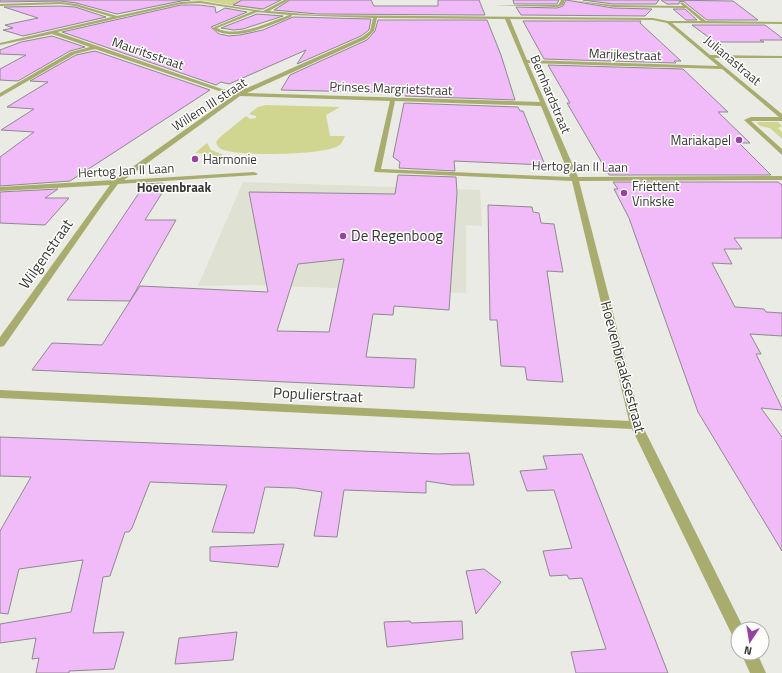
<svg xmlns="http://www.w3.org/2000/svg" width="782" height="673" font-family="'Titillium Web',sans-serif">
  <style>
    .built { fill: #dfe1d3 }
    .green { fill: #d0d590 }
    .building { fill: #f1baf8; stroke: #8e8a8f; fill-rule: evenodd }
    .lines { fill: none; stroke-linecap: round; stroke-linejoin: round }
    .minor { fill: #a8ad6d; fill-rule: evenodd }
    .poi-dot { fill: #9b3fa8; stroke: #fffffe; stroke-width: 1.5 }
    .labels { text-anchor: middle; stroke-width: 3; stroke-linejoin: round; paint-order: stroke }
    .far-street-label { font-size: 13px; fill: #363634; stroke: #fffffe }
    .far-poi-label { font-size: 13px; fill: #363634; stroke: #fffffe; text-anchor: start }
    .far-neighbourhood-label { font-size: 13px; font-weight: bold; fill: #363634; stroke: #fffffe }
    .poi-label { font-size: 15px; fill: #363634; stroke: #fffffe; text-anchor: start }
    .street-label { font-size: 15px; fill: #363634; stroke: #fffffe }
  </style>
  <rect width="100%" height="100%" fill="#eaebe4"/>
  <path class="built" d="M243 182 480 190 482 226 466 225V293L251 285 198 286Z"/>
  <g class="green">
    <path d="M182 0H244L241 2 270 6 260 10 205 1Z"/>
    <path d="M266 105 340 107 326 115 330 136H345C343 140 342 144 338 146 323 155 237 157 221 149 218 147 217 145 216 142L220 137 246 116 250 119 256 118V116L249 114 258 107Z"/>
    <path d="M757 122H778L782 126 778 128 782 132V139L770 128 760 126 757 123Z"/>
    <path d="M207 143 211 150 224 155 223 161 209 162 212 158 209 154 195 153Z"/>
  </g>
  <g class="building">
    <path d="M0 0H190L181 1 117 14 76 3 61 1 0 2Z"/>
    <path d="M242 0H281L263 9 233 5Z"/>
    <path d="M290 0H371L374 6H438V0H479L485 15 317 14 274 10Z"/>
    <path d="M513 0H559L557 4H514Z"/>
    <path d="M566 0 613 8 652 9 645 16 521 15 516 7 557 8 563 6Z"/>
    <path d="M583 0H659L656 4H613Z"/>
    <path d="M661 0 733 1 758 20H707L683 1 679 2V4H667Z"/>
    <path d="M181 5H200L215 7 216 13 225 8 247 12 211 27 219 34 229 36 240 35 263 30 293 17 371 19 369 30 361 36 297 64 306 50 229 84 221 82 216 85 62 32Z"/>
    <path d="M61 6 75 7 106 17 23 36 3 30 13 28 5 25 38 18 4 7Z"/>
    <path d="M673 9H685L697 20H686Z"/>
    <path d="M257 14 283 16 243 29 234 30 221 28Z"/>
    <path d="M378 20H487L501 55 515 100 405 96 406 93 281 90 290 75 367 40 375 31Z"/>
    <path d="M523 21H641L640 23 681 61H674L676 63 544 59Z"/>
    <path d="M692 25H765L782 38V40H760L764 42H715Z"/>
    <path d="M52 36 85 47 70 51 18 81 0 80V69L26 55 0 54V50L21 42Z"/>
    <path d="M95 51 210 90 70 181 0 186V157L34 132 1 130 34 109 7 107 48 82 30 81 76 55Z"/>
    <path d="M548 65 683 69 728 112H718L750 143H739L771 175H609L567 103H570Z"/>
    <path d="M404 103 518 107 520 111H523L545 165 454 161 455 171 399 168 400 162 393 157Z"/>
    <path d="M398 175 456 177 457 193 449 310 394 306 393 315 373 314 366 357 416 359 414 388 32 370 52 343 102 345 130 301 67 300 145 184 162 183 167 185 145 220H176L130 301 140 286 268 292 249 192 395 194ZM344 259 329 332 277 331 298 264Z"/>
    <path d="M613 182H778L782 185V238H734L742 249H724L732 264 712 263 735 307 764 309 766 312 782 313V336L750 334 761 354H756L782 408V410L761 408 782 437V551L698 412 629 218 614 189H618Z"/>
    <path d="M58 189 45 198H69L45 225 0 223V192Z"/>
    <path d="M488 205 532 207 533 212 539 213 541 223 554 224 563 272 547 271 563 382 527 380 525 367 501 366 497 320H490Z"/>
    <path d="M0 437 437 454 469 453 474 485H452L426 481V493L344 490 337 537 314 536 322 492 295 488 265 487 254 533 212 532 227 485 150 482 132 528 129 532H125L110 576 103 577 93 633 124 632 114 669 69 671V673H36L39 658 32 659 36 638 0 643V624L71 612 83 560 19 569 8 614 0 613V531L31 477 0 476Z"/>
    <path d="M582 454 649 624 668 673H576L571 652 606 649 582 578 569 579 567 575 550 576 543 551 572 548 554 490 527 491 520 471 547 469 543 456Z"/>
    <path d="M284 544 278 567 210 561V547Z"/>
    <path d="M484 569 501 582 476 614 466 571Z"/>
    <path d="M410 621 411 623 462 621 463 639 387 647 384 622Z"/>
    <path d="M237 632 233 660 175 664 179 638Z"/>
  </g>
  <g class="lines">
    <g class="minor">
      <path d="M284 0H289L269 11 317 15 653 18 668 21H701L686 8 613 7 570 0 613 5 683 6 680 3 682 2 706 21 782 22V24L672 23 710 55 782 56V58H714L782 114V121H751L782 149V155L744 120 751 117H779L722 69 528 63 578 177 782 176V180L579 181 642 425 744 629H738V639L733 637 632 429 0 398V390L629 421 572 181 375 172 374 171 390 101 240 96 124 180 254 172 258 174 256 175 118 184 103 204 4 346 0 347V337L110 185 0 191V187L114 180 234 95 219 91 95 49 75 54 0 97V93L71 52 90 47 52 34 0 45V43L112 17 75 6 61 4 0 6V4L61 2 76 4 117 16 181 2 200 1 263 11ZM200 3 253 11 212 28C231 44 271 25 291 17L292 15 373 18 370 31 362 37 238 92 222 89 57 32 181 4ZM257 12 289 15C270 22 236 39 217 28ZM377 18 505 19 540 102 247 93 366 39 374 31ZM510 19 653 20 667 23 718 66 527 60ZM395 101 541 106 570 177 381 169Z"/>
      <path d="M561 0H565L563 5 557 7 494 5H557L559 4Z"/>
      <path d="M741 653H757L766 673H750Z"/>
    </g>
  </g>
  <g class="poi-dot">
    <circle cx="739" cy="140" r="4"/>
    <circle cx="195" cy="159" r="4"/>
    <circle cx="624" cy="193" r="4"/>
    <circle cx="343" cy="236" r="4"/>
  </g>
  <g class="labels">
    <g class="far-street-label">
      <text transform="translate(148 53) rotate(19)" y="5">Mauritsstraat</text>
      <text transform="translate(625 54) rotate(2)" y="5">Marijkestraat</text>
      <text transform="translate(733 60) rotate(40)" y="5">Julianastraat</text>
      <text transform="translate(391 88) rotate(2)" y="5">Prinses Margrietstraat</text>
      <text transform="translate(551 94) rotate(67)" y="5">Bernhardstraat</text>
      <text transform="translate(209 104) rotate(-33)" y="5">Willem III straat</text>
      <text transform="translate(580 166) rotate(1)" y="5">Hertog Jan II Laan</text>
      <text transform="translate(126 170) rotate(-3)" y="5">Hertog Jan II Laan</text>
    </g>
    <g class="far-poi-label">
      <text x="731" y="145" text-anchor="end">Mariakapel</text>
      <text x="203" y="164">Harmonie</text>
      <text x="632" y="191">Friettent<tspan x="632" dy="15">Vinkske</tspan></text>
    </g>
    <g class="far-neighbourhood-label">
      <text x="174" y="192">Hoevenbraak</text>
    </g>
    <g class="poi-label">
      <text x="351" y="241">De Regenboog</text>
    </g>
    <g class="street-label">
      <text transform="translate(46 254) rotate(-55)" y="5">Wilgenstraat</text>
      <text transform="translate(623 367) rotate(75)" y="5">Hoevenbraaksestraat</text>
      <text transform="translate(318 395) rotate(3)" y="5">Populierstraat</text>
    </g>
  </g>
  <g transform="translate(750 641) rotate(192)"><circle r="19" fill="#fffffe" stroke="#afafad"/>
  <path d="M0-3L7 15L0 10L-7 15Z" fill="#9b3fa8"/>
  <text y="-6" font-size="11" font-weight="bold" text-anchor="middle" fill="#363634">N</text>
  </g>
</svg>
